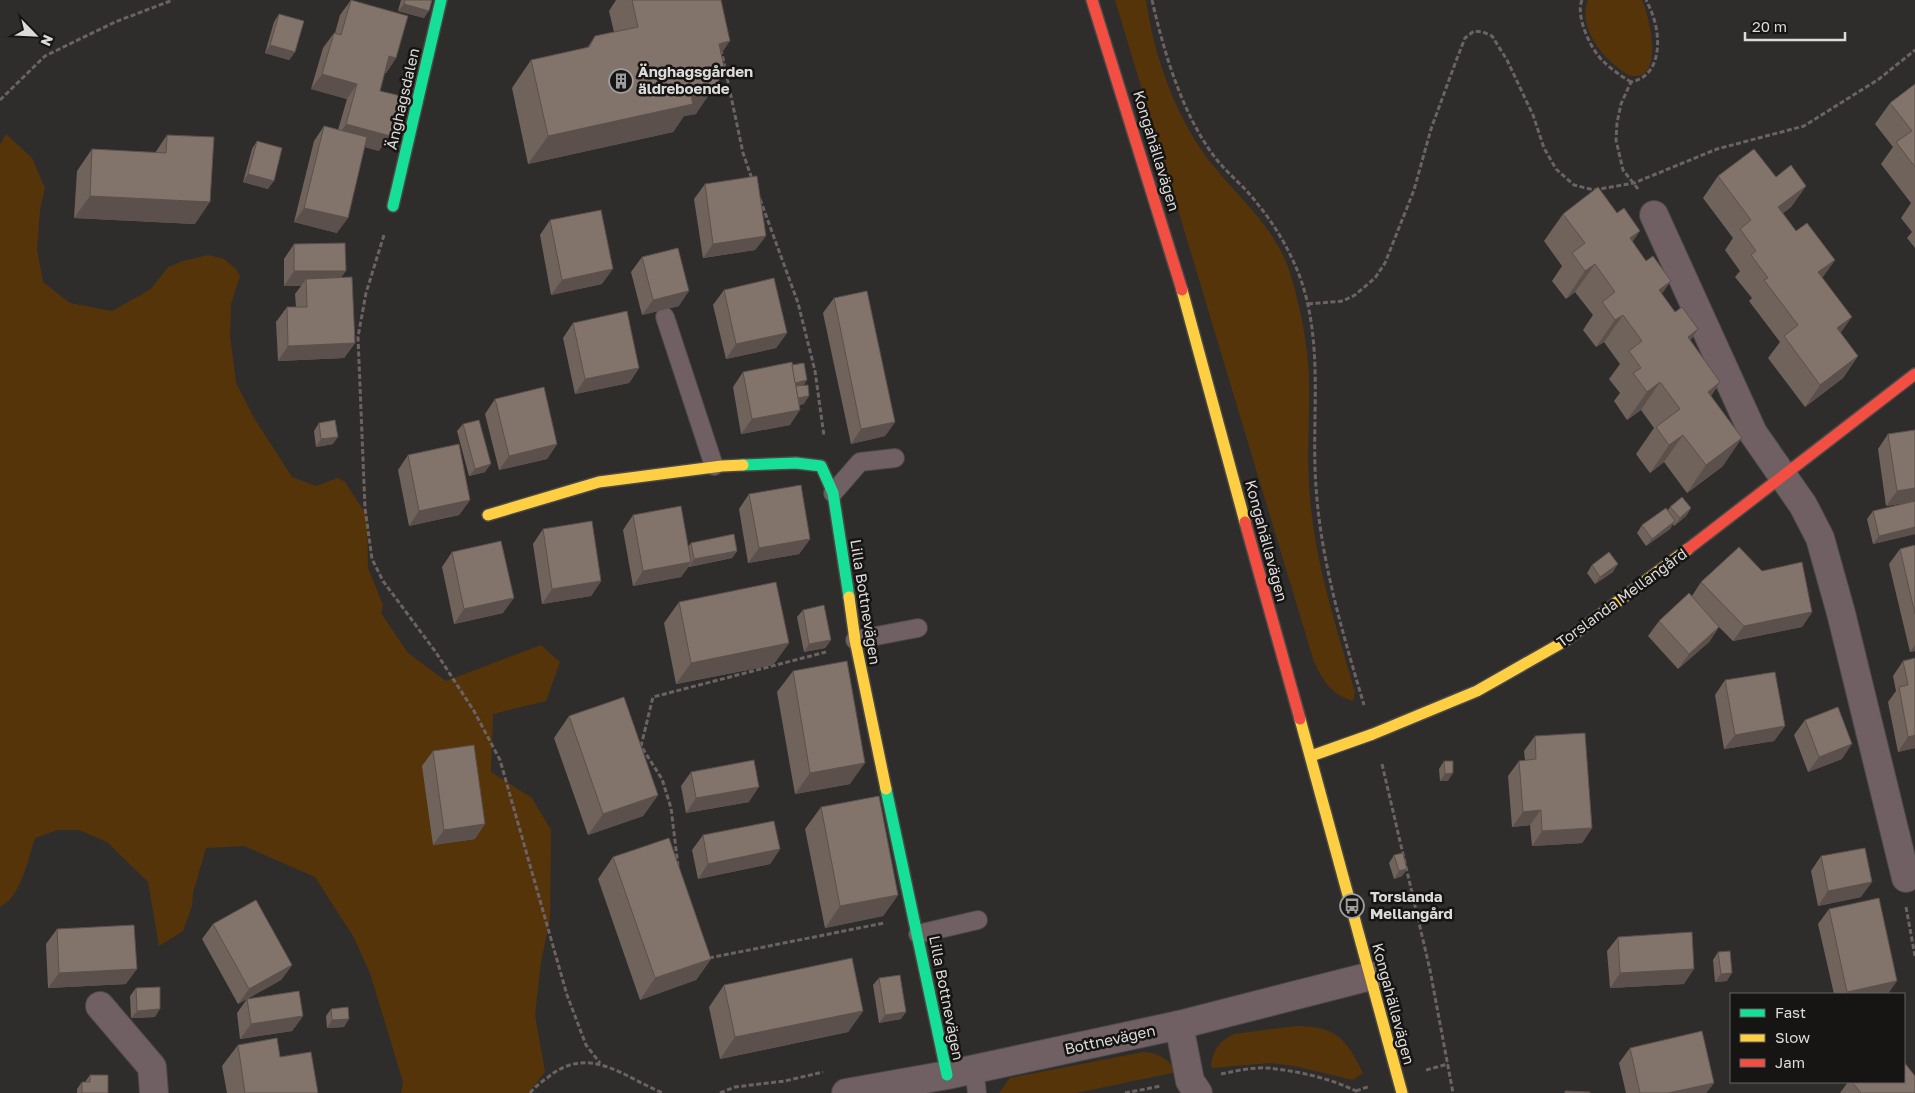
<svg xmlns="http://www.w3.org/2000/svg" width="1915" height="1093" font-family="'Golos Text',sans-serif">
  <style>
    .green { fill: #563409 }
    .lines { fill: none; stroke-linecap: round; stroke-linejoin: round }
    .lane-casing { stroke: #4a4948; stroke-width: 20 }
    .street-casing { stroke: #4a4948; stroke-width: 30 }
    .fast-casing { stroke: #4a4948; stroke-width: 14 }
    .slow-casing { stroke: #4a4948; stroke-width: 14 }
    .jam-casing { stroke: #4a4948; stroke-width: 14 }
    .path { stroke: #6c6263; stroke-width: 3; stroke-dasharray: 5 2.5; stroke-linecap: butt }
    .lane { stroke: #706063; stroke-width: 18 }
    .street { stroke: #706063; stroke-width: 28 }
    .fast { stroke: #16e098; stroke-width: 11 }
    .slow { stroke: #ffcf43; stroke-width: 11 }
    .jam { stroke: #f24e42; stroke-width: 11 }
    .wall { fill: #70635c }
    .shaded-wall { fill: #5b504b }
    .building { fill: #82736b; stroke: #5b504b }
    .labels { text-anchor: middle; stroke-width: 5; stroke-linejoin: round; paint-order: stroke }
    .poi-label { font-size: 15px; font-weight: bold; fill: #dddbda; stroke: #161514; text-anchor: start }
    .street-label { font-size: 15px; fill: #dddbda; stroke: #161514 }
  </style>
  <rect width="100%" height="100%" fill="#2e2d2c"/>
  <g class="green">
    <path d="M1115 0H1146C1154 57 1176 118 1211 163 1242 202 1276 227 1291 276 1301 310 1308 345 1309 380 1310 419 1306 458 1310 497 1315 564 1337 628 1355 692L1353 701C1331 694 1324 682 1314 662Z"/>
    <path d="M1588 0H1642C1649 15 1665 79 1633 76 1626 75 1621 70 1616 66 1598 52 1578 24 1588 0Z"/>
    <path d="M6 134 32 158 45 188 40 210 37 249 43 282 70 303 112 311 151 289 168 267 183 261 208 255 224 259 236 269 240 276 231 304 230 335 236 383 254 418 292 477 316 486 338 478 345 482 367 516 368 568 383 605 381 613 408 653 446 681 541 645 560 662 546 701 493 714 491 772 532 798 551 830 550 919 541 962 535 1015 545 1072 529 1093H401L403 1082 370 973 353 936 315 877 244 846 206 848 193 893 192 906 183 931 159 946 148 882 107 842 79 830H57L35 838C28 859 21 897 0 907V145Z"/>
    <path d="M1296 1026C1338 1027 1345 1038 1363 1073L1353 1080 1294 1066 1269 1063 1212 1068 1211 1066C1213 1050 1219 1041 1234 1034Z"/>
    <path d="M1143 1052C1156 1052 1169 1059 1176 1071L1172 1073 1076 1093H999L1010 1078Z"/>
  </g>
  <g class="lines">
    <g class="lane-casing">
      <g id="lane">
        <path d="M665 317 714 466"/>
        <path d="M833 493 860 462 895 458"/>
        <path d="M855 640 918 628"/>
        <path d="M918 934 978 920"/>
        <path d="M974 1068 977 1093"/>
      </g>
    </g>
    <g class="street-casing">
      <g id="street">
        <path d="M1654 215 1753 433 1803 505 1820 538 1841 613 1906 878"/>
        <path d="M100 1006 152 1067 154 1093"/>
        <path d="M1179 1025 1190 1081 1198 1093"/>
        <path d="M846 1093 947 1075 1179 1025 1371 976"/>
      </g>
    </g>
    <g class="fast-casing">
      <g id="fast">
        <path d="M393 206 441 0"/>
        <path d="M743 465 796 463 821 466 833 493 849 597"/>
        <path d="M886 789 947 1075"/>
      </g>
    </g>
    <g class="slow-casing">
      <g id="slow">
        <path d="M1182 290 1245 522"/>
        <path d="M488 515 599 482 722 466 743 465"/>
        <path d="M849 597 855 640 886 789"/>
        <path d="M1300 719 1402 1093"/>
        <path d="M1311 756 1373 734 1477 691 1565 641 1688 549"/>
      </g>
    </g>
    <g class="jam-casing">
      <g id="jam">
        <path d="M1092 0 1182 290"/>
        <path d="M1245 522 1300 719"/>
        <path d="M1688 549 1915 374"/>
      </g>
    </g>
    <g class="path">
      <path d="M1152 0C1164 53 1183 117 1217 160 1229 175 1245 187 1256 202 1275 225 1291 252 1301 280 1324 347 1311 419 1316 487 1321 562 1343 634 1364 705"/>
      <path d="M1582 0C1575 16 1591 50 1603 61 1611 69 1621 76 1631 82"/>
      <path d="M721 49 743 153 752 179"/>
      <path d="M0 100 45 56 115 22 173 0"/>
      <path d="M1638 189 1623 170 1616 140 1617 123 1621 104 1631 82C1660 76 1661 42 1654 19 1652 12 1649 6 1646 0"/>
      <path d="M760 199 798 303 815 371 824 436"/>
      <path d="M384 235 366 293 358 337 365 508 372 559 383 581 435 651 474 711 500 760 567 995 586 1045 600 1063"/>
      <path d="M1308 304 1343 301 1355 295 1375 278 1385 263 1414 190 1431 129 1456 61 1465 38 1474 31 1483 32 1492 36 1507 60 1533 115 1544 148 1556 169 1574 185 1594 190 1634 183 1717 149 1804 126 1879 79 1915 50"/>
      <path d="M1382 764 1430 970 1453 1093"/>
      <path d="M678 866 671 808 662 779 641 746 653 697 826 652"/>
      <path d="M1906 907 1915 956"/>
      <path d="M709 958 884 923"/>
      <path d="M1426 1070 1448 1064"/>
      <path d="M1221 1074C1236 1071 1252 1067 1268 1068 1297 1071 1330 1078 1356 1091L1357 1093"/>
      <path d="M1356 1091 1370 1086"/>
      <path d="M530 1093C535 1087 541 1082 547 1078 589 1043 623 1077 663 1093"/>
      <path d="M720 1093 735 1087 785 1081 823 1072"/>
      <path d="M1125 1093 1161 1086"/>
    </g>
    <use href="#lane" class="lane"/>
    <use href="#street" class="street"/>
    <use href="#fast" class="fast"/>
    <use href="#slow" class="slow"/>
    <use href="#jam" class="jam"/>
  </g>
  <g class="wall">
    <path d="M351 0 396 58 386 73H384L380 91 379 151 365 147 337 233 294 222 314 141 324 126 338 130 347 99 311 89 323 48 334 33H335L340 15Z"/>
    <path d="M401 0H432L424 18 398 11Z"/>
    <path d="M616 0H721V54L696 114 684 116 673 132 528 164 512 88 531 60 587 48 595 36 614 32 609 11Z"/>
    <path d="M279 14 295 52 289 60 265 53 274 22Z"/>
    <path d="M1915 84V248L1907 238 1912 232 1901 218 1911 203 1881 164 1893 147 1875 124 1890 103Z"/>
    <path d="M167 135 195 224 74 218 77 171 92 149 155 153Z"/>
    <path d="M257 141 268 189 243 182 252 149Z"/>
    <path d="M1718 176 1776 177 1806 186 1791 207 1783 213 1796 231 1835 260 1822 278 1840 333 1858 356 1843 378 1805 407 1768 358 1780 342 1749 301 1752 298 1735 277 1740 271 1725 250 1733 238 1703 198Z"/>
    <path d="M705 184 766 236 755 250 703 258 694 199Z"/>
    <path d="M1563 214 1633 242 1662 294 1675 312 1698 329 1690 341 1720 382 1711 396 1723 466 1687 493 1664 462 1650 473 1636 454 1654 428 1641 410 1627 420 1614 401 1620 393 1609 379 1620 364 1604 342 1596 347 1583 330 1593 315 1575 292 1566 299 1552 281 1562 266 1544 241Z"/>
    <path d="M550 220 602 284 551 295 540 235Z"/>
    <path d="M294 244 341 278 355 343 344 358 278 361 276 322 287 307H296L295 294 301 286H284V259Z"/>
    <path d="M642 257 679 306 642 315 631 272Z"/>
    <path d="M724 290 787 333 776 348 726 359 713 305Z"/>
    <path d="M834 298 895 422 885 436 851 444 823 313Z"/>
    <path d="M573 323 639 368 629 383 575 394 563 338Z"/>
    <path d="M792 365 804 385V404L799 405 790 425 741 434 733 387 743 372Z"/>
    <path d="M495 399 557 444 547 459 499 470 485 414Z"/>
    <path d="M319 423 333 444 316 447 314 431Z"/>
    <path d="M463 424 485 472 469 476 457 431Z"/>
    <path d="M1915 430V534L1873 544 1867 519 1873 511 1907 503 1886 506 1878 449 1888 434Z"/>
    <path d="M408 455 470 500 459 515 409 526 398 470Z"/>
    <path d="M749 494 810 539 799 554 748 563 739 509Z"/>
    <path d="M1670 507 1691 508 1686 516 1674 526 1673 524 1670 529 1646 546 1637 533 1642 525 1668 510Z"/>
    <path d="M633 515 688 547 691 543 737 551 732 558 689 567V566L681 577 633 586 623 530Z"/>
    <path d="M543 529 601 581 591 596 542 604 533 544Z"/>
    <path d="M1915 545V651L1910 652 1889 564 1900 549Z"/>
    <path d="M452 552 503 613 454 624 442 567Z"/>
    <path d="M1592 565 1613 572 1595 584 1587 573Z"/>
    <path d="M1762 571 1812 612 1802 627 1733 641 1718 626 1719 627 1709 642 1678 669 1648 636 1659 621 1692 596 1701 582Z"/>
    <path d="M679 602 789 643 773 665 676 684 664 623Z"/>
    <path d="M803 610 831 640 825 648 804 652 797 617Z"/>
    <path d="M1915 658V748L1898 752 1888 702 1896 691 1893 676 1903 661Z"/>
    <path d="M793 671 850 784 795 794 777 692Z"/>
    <path d="M1725 680 1785 726 1774 741 1724 749 1715 695Z"/>
    <path d="M569 716 658 795 643 816 588 835 554 738Z"/>
    <path d="M1805 720 1842 759 1808 772 1794 735Z"/>
    <path d="M1535 736 1592 828 1582 843 1532 846 1530 825 1512 827 1508 776 1519 761 1525 760 1524 751Z"/>
    <path d="M433 751 475 839 433 845 422 766Z"/>
    <path d="M1444 761 1448 781H1440L1439 769Z"/>
    <path d="M691 772 749 802 686 813 681 786Z"/>
    <path d="M821 807 898 895 883 916 825 928 805 829Z"/>
    <path d="M703 835 780 849 770 864 698 879 692 850Z"/>
    <path d="M1394 855 1407 869 1402 876 1394 879 1389 863Z"/>
    <path d="M1821 856 1861 897 1818 906 1811 871Z"/>
    <path d="M613 857 711 959 696 980 640 1000 598 879Z"/>
    <path d="M1829 909 1888 994H1834L1818 924Z"/>
    <path d="M213 924 292 965 281 980 238 1004 202 939Z"/>
    <path d="M57 929 126 984 48 988 46 944Z"/>
    <path d="M1618 937 1684 984 1610 988 1607 951Z"/>
    <path d="M1718 952 1727 981 1715 982 1713 960Z"/>
    <path d="M879 978 901 1019 879 1023 873 985Z"/>
    <path d="M724 985 863 1011 848 1032 720 1059 709 1007Z"/>
    <path d="M136 988 155 1017 131 1018 130 996Z"/>
    <path d="M247 999 303 1016 292 1031 240 1039 237 1013Z"/>
    <path d="M331 1009 344 1027 327 1028 326 1016Z"/>
    <path d="M238 1045 280 1057 318 1093H227L222 1066Z"/>
    <path d="M1630 1048 1714 1083 1706 1093H1626L1619 1063Z"/>
    <path d="M90 1075 108 1093H77V1089L82 1082H85Z"/>
    <path d="M1848 1082H1904L1915 1093H1840Z"/>
  </g>
  <g class="shaded-wall">
    <path d="M404 4 429 11 424 18 398 11Z"/>
    <path d="M730 41 711 69 719 44Z"/>
    <path d="M270 45 295 52 289 60 265 53Z"/>
    <path d="M389 56 396 58 386 73 378 71Z"/>
    <path d="M322 74 357 84 347 99 311 89Z"/>
    <path d="M715 86 696 114 684 116 673 132 528 164 548 136 690 91Z"/>
    <path d="M346 124 390 136 379 151 336 139Z"/>
    <path d="M248 174 274 181 268 189 243 182Z"/>
    <path d="M1806 186 1791 207 1763 229 1778 207Z"/>
    <path d="M90 196 210 202 195 224 74 218Z"/>
    <path d="M304 208 348 218 337 233 294 222Z"/>
    <path d="M1640 231 1621 259 1630 238Z"/>
    <path d="M766 236 755 250 703 258 713 244Z"/>
    <path d="M1835 260 1820 281 1818 272Z"/>
    <path d="M1595 264 1575 292 1566 299 1585 271Z"/>
    <path d="M613 269 602 284 551 295 562 280Z"/>
    <path d="M294 271H346L335 286 306 279 301 286H284Z"/>
    <path d="M1671 281 1652 308 1659 290Z"/>
    <path d="M689 291 679 306 642 315 653 300Z"/>
    <path d="M1623 315 1604 342 1596 347 1615 320Z"/>
    <path d="M1852 317 1837 338V328Z"/>
    <path d="M1698 329 1679 357 1688 337Z"/>
    <path d="M787 333 776 348 726 359 736 344Z"/>
    <path d="M355 343 344 358 278 361 288 346Z"/>
    <path d="M1858 356 1843 378 1805 407 1820 385Z"/>
    <path d="M639 368 629 383 575 394 585 379Z"/>
    <path d="M807 380 802 388 796 389 795 383Z"/>
    <path d="M1660 382 1641 410 1627 420 1647 392Z"/>
    <path d="M1720 382 1701 410 1708 392Z"/>
    <path d="M809 396 804 404 792 406 797 398Z"/>
    <path d="M800 410 790 425 741 434 752 419Z"/>
    <path d="M895 422 885 436 851 444 861 429Z"/>
    <path d="M1683 435 1664 462 1650 473 1669 445Z"/>
    <path d="M338 437 333 444 316 447 321 439Z"/>
    <path d="M1742 438 1723 466 1687 493 1706 465Z"/>
    <path d="M557 444 547 459 499 470 509 456Z"/>
    <path d="M491 464 485 472 469 476 475 469Z"/>
    <path d="M1915 488V501L1886 506 1897 491Z"/>
    <path d="M470 500 459 515 409 526 419 511Z"/>
    <path d="M1691 508 1686 516 1674 526 1680 518Z"/>
    <path d="M1675 521 1670 529 1646 546 1652 539Z"/>
    <path d="M1915 527V534L1873 544 1879 536Z"/>
    <path d="M810 539 799 554 748 563 759 548Z"/>
    <path d="M737 551 732 558 689 567 694 559Z"/>
    <path d="M691 562 681 577 633 586 643 571Z"/>
    <path d="M1618 564 1613 572 1595 584 1600 577Z"/>
    <path d="M601 581 591 596 542 604 552 589Z"/>
    <path d="M514 598 503 613 454 624 464 609Z"/>
    <path d="M1812 612 1802 627 1733 641 1744 626Z"/>
    <path d="M1719 627 1709 642 1678 669 1689 654Z"/>
    <path d="M831 640 825 648 804 652 809 644Z"/>
    <path d="M789 643 773 665 676 684 691 663Z"/>
    <path d="M1915 645V651L1910 652Z"/>
    <path d="M1785 726 1774 741 1724 749 1735 735Z"/>
    <path d="M1915 735V748L1898 752 1908 737Z"/>
    <path d="M1852 744 1842 759 1808 772 1819 757Z"/>
    <path d="M865 763 850 784 795 794 810 773Z"/>
    <path d="M1453 773 1448 781H1440L1445 774Z"/>
    <path d="M759 787 749 802 686 813 696 798Z"/>
    <path d="M658 795 643 816 588 835 603 814Z"/>
    <path d="M1541 810 1530 825 1512 827 1523 812Z"/>
    <path d="M485 824 475 839 433 845 444 830Z"/>
    <path d="M1592 828 1582 843 1532 846 1542 831Z"/>
    <path d="M780 849 770 864 698 879 708 864Z"/>
    <path d="M1407 869 1402 876 1394 879 1399 871Z"/>
    <path d="M1872 882 1861 897 1818 906 1828 891Z"/>
    <path d="M898 895 883 916 825 928 840 906Z"/>
    <path d="M711 959 696 980 640 1000 655 978Z"/>
    <path d="M292 965 281 980 238 1004 249 989Z"/>
    <path d="M137 969 126 984 48 988 59 973Z"/>
    <path d="M1694 969 1684 984 1610 988 1620 973Z"/>
    <path d="M1732 973 1727 981 1715 982 1721 974Z"/>
    <path d="M1897 981 1888 994H1845L1847 992Z"/>
    <path d="M160 1009 155 1017 131 1018 137 1011Z"/>
    <path d="M863 1011 848 1032 720 1059 735 1037Z"/>
    <path d="M906 1012 901 1019 879 1023 885 1015Z"/>
    <path d="M303 1016 292 1031 240 1039 251 1024Z"/>
    <path d="M349 1019 344 1027 327 1028 332 1020Z"/>
    <path d="M1714 1083 1706 1093H1668Z"/>
  </g>
  <g class="building">
    <path d="M351 0 408 16 396 58 389 56 380 91 401 96 390 136 346 124 357 84 322 74 334 33 341 35Z"/>
    <path d="M405 0H432L429 11 404 4Z"/>
    <path d="M632 0H721L730 41 719 44 725 71 715 86 690 91 693 104 548 136 531 60 589 47 595 36 638 27Z"/>
    <path d="M279 14 304 21 295 52 270 45Z"/>
    <path d="M1915 84V167L1896 142 1912 131 1890 103Z"/>
    <path d="M324 126 367 137 348 218 304 208Z"/>
    <path d="M167 135 214 137 210 202 90 196 92 149 166 153Z"/>
    <path d="M257 141 282 148 274 181 248 174Z"/>
    <path d="M1754 149 1776 177 1791 165 1806 186 1778 207 1796 231 1807 223 1835 260 1818 272 1852 317 1837 328 1858 356 1820 385 1784 336 1798 325 1764 280 1768 278 1751 255 1756 251 1740 229 1751 220 1718 176Z"/>
    <path d="M757 176 766 236 713 244 705 184Z"/>
    <path d="M1598 187 1617 213 1624 208 1640 231 1630 238 1646 261 1653 256 1671 281 1659 290 1675 312 1682 307 1698 329 1688 337 1720 382 1708 392 1742 438 1706 465 1683 435 1669 445 1656 427 1680 409 1660 382 1647 392 1633 373 1641 368 1629 351 1642 341 1623 315 1615 320 1602 302 1615 292 1595 264 1585 271 1572 253 1585 243 1563 214Z"/>
    <path d="M601 210 613 269 562 280 550 220Z"/>
    <path d="M345 243 346 271H294V244Z"/>
    <path d="M678 248 689 291 653 300 642 257Z"/>
    <path d="M352 277 355 343 288 346 287 307H307L306 279Z"/>
    <path d="M774 278 787 333 736 344 724 290Z"/>
    <path d="M867 291 895 422 861 429 834 298Z"/>
    <path d="M627 311 639 368 585 379 573 323Z"/>
    <path d="M792 362 800 410 752 419 743 372Z"/>
    <path d="M804 363 807 380 795 383 792 365Z"/>
    <path d="M808 385 809 396 798 398 796 386Z"/>
    <path d="M544 387 557 444 509 456 495 399Z"/>
    <path d="M335 420 338 437 321 439 319 423Z"/>
    <path d="M479 420 491 464 475 469 463 424Z"/>
    <path d="M1915 430V488L1897 491 1888 434Z"/>
    <path d="M459 444 470 500 419 511 408 455Z"/>
    <path d="M801 485 810 539 759 548 749 494Z"/>
    <path d="M1682 497 1691 508 1680 518 1670 507Z"/>
    <path d="M1915 501V527L1879 536 1873 511Z"/>
    <path d="M681 506 691 562 643 571 633 515Z"/>
    <path d="M1666 508 1675 521 1652 539 1642 525Z"/>
    <path d="M592 521 601 581 552 589 543 529Z"/>
    <path d="M734 534 737 551 694 559 691 543Z"/>
    <path d="M501 541 514 598 464 609 452 552Z"/>
    <path d="M1915 545V614L1900 549Z"/>
    <path d="M1739 547 1762 571 1802 562 1812 612 1744 626 1701 582Z"/>
    <path d="M1609 552 1618 564 1600 577 1592 565Z"/>
    <path d="M776 582 789 643 691 663 679 602Z"/>
    <path d="M1689 593 1719 627 1689 654 1659 621Z"/>
    <path d="M824 605 831 640 809 644 803 610Z"/>
    <path d="M1915 658V735L1908 737 1899 687 1908 685 1903 661Z"/>
    <path d="M847 661 865 763 810 773 793 671Z"/>
    <path d="M1775 672 1785 726 1735 735 1725 680Z"/>
    <path d="M624 697 658 795 603 814 569 716Z"/>
    <path d="M1838 707 1852 744 1819 757 1805 720Z"/>
    <path d="M1585 733 1592 828 1542 831 1541 810 1523 812 1519 761 1536 759 1535 736Z"/>
    <path d="M474 745 485 824 444 830 433 751Z"/>
    <path d="M754 760 759 787 696 798 691 772Z"/>
    <path d="M1444 761H1453V773L1445 774Z"/>
    <path d="M879 796 898 895 840 906 821 807Z"/>
    <path d="M774 821 780 849 708 864 703 835Z"/>
    <path d="M669 838 711 959 655 978 613 857Z"/>
    <path d="M1865 848 1872 882 1828 891 1821 856Z"/>
    <path d="M1403 853 1407 869 1399 871 1394 855Z"/>
    <path d="M1879 898 1897 981 1847 992 1829 909Z"/>
    <path d="M256 900 292 965 249 989 213 924Z"/>
    <path d="M134 925 137 969 59 973 57 929Z"/>
    <path d="M1692 932 1694 969 1620 973 1618 937Z"/>
    <path d="M1730 951 1732 973 1721 974 1718 952Z"/>
    <path d="M852 958 863 1011 735 1037 724 985Z"/>
    <path d="M900 975 906 1012 885 1015 879 978Z"/>
    <path d="M160 987V1009L137 1011 136 988Z"/>
    <path d="M299 991 303 1016 251 1024 247 999Z"/>
    <path d="M348 1007 349 1019 332 1020 331 1009Z"/>
    <path d="M1702 1031 1714 1083 1668 1093H1640L1630 1048Z"/>
    <path d="M277 1038 280 1057 311 1052 318 1093H245L238 1045Z"/>
    <path d="M1904 1062 1915 1076V1093H1861L1852 1082H1904Z"/>
    <path d="M90 1075H108V1093H82V1082H90Z"/>
    <path d="M1565 1091 1590 1092V1093H1565Z"/>
  </g>
  <defs>
    <g id="building-ring" transform="scale(1.25)"><circle r="9.5" fill="#161514" stroke="#a09e9d" stroke-width="1.5"/><path d="M-4-6H4V6H1V3H-1V6H-4ZM-2.5-4.3h1.7v1.8h-1.7ZM.8-4.3h1.7v1.8H.8ZM-2.5-1h1.7V.8h-1.7ZM.8-1h1.7V.8H.8Z" fill="#a09e9d"/></g>
    <g id="bus-ring" transform="scale(1.25)"><circle r="9.5" fill="#161514" stroke="#a09e9d" stroke-width="1.5"/><path d="M-5-6H5V4H4V6H2V4H-2V6H-4V4H-5ZM-3.5-4V0h7V-4ZM-3.5 1.2v1.5H-2V1.2ZM2 1.2v1.5H3.5V1.2Z" fill="#a09e9d"/></g>
  </defs>
  <g fill-rule="evenodd">
    <use href="#building-ring" x="621" y="81"/>
    <use href="#bus-ring" x="1352" y="906"/>
  </g>
  <g class="labels">
    <g class="poi-label">
      <text x="638" y="77">Änghagsgården<tspan x="638" dy="17">äldreboende</tspan></text>
      <text x="1370" y="902">Torslanda<tspan x="1370" dy="17">Mellangård</tspan></text>
    </g>
    <g class="street-label">
      <text transform="translate(403 99) rotate(-77)" y="5">Änghagsdalen</text>
      <text transform="translate(1156 151) rotate(73)" y="5">Kongahällavägen</text>
      <text transform="translate(1266 541) rotate(75)" y="5">Kongahällavägen</text>
      <text transform="translate(1622 598) rotate(-36)" y="5">Torslanda Mellangård</text>
      <text transform="translate(865 602) rotate(81)" y="5">Lilla Bottnevägen</text>
      <text transform="translate(946 998) rotate(79)" y="5">Lilla Bottnevägen</text>
      <text transform="translate(1393 1004) rotate(75)" y="5">Kongahällavägen</text>
      <text transform="translate(1110 1040) rotate(-12)" y="5">Bottnevägen</text>
    </g>
  </g>
  <rect x="1730" y="993" width="175" height="90" fill="#161514" stroke="#666463"/>
  <rect x="1740" y="1009" width="25" height="8" fill="#16e098" stroke="#666463"/>
  <text x="1775" y="1018" font-size="15" fill="#dddbda">Fast</text>
  <rect x="1740" y="1034" width="25" height="8" fill="#ffcf43" stroke="#666463"/>
  <text x="1775" y="1043" font-size="15" fill="#dddbda">Slow</text>
  <rect x="1740" y="1059" width="25" height="8" fill="#f24e42" stroke="#666463"/>
  <text x="1775" y="1068" font-size="15" fill="#dddbda">Jam</text>
  <g transform="translate(35 35) rotate(114)" stroke="#161514" stroke-width="4" paint-order="stroke">
  <path d="M0-4L9 19L0 12L-9 19Z" fill="#dddbda"/>
  <text y="-8" font-size="14" font-weight="bold" text-anchor="middle" fill="#dddbda">N</text>
  </g>
  <path d="M1745 32v8h100v-8" fill="none" stroke="#dddbda" stroke-width="2.5"/>
  <text x="1752" y="32" font-size="15" fill="#dddbda" stroke="#161514" stroke-width="4" paint-order="stroke">20 m</text>
</svg>
